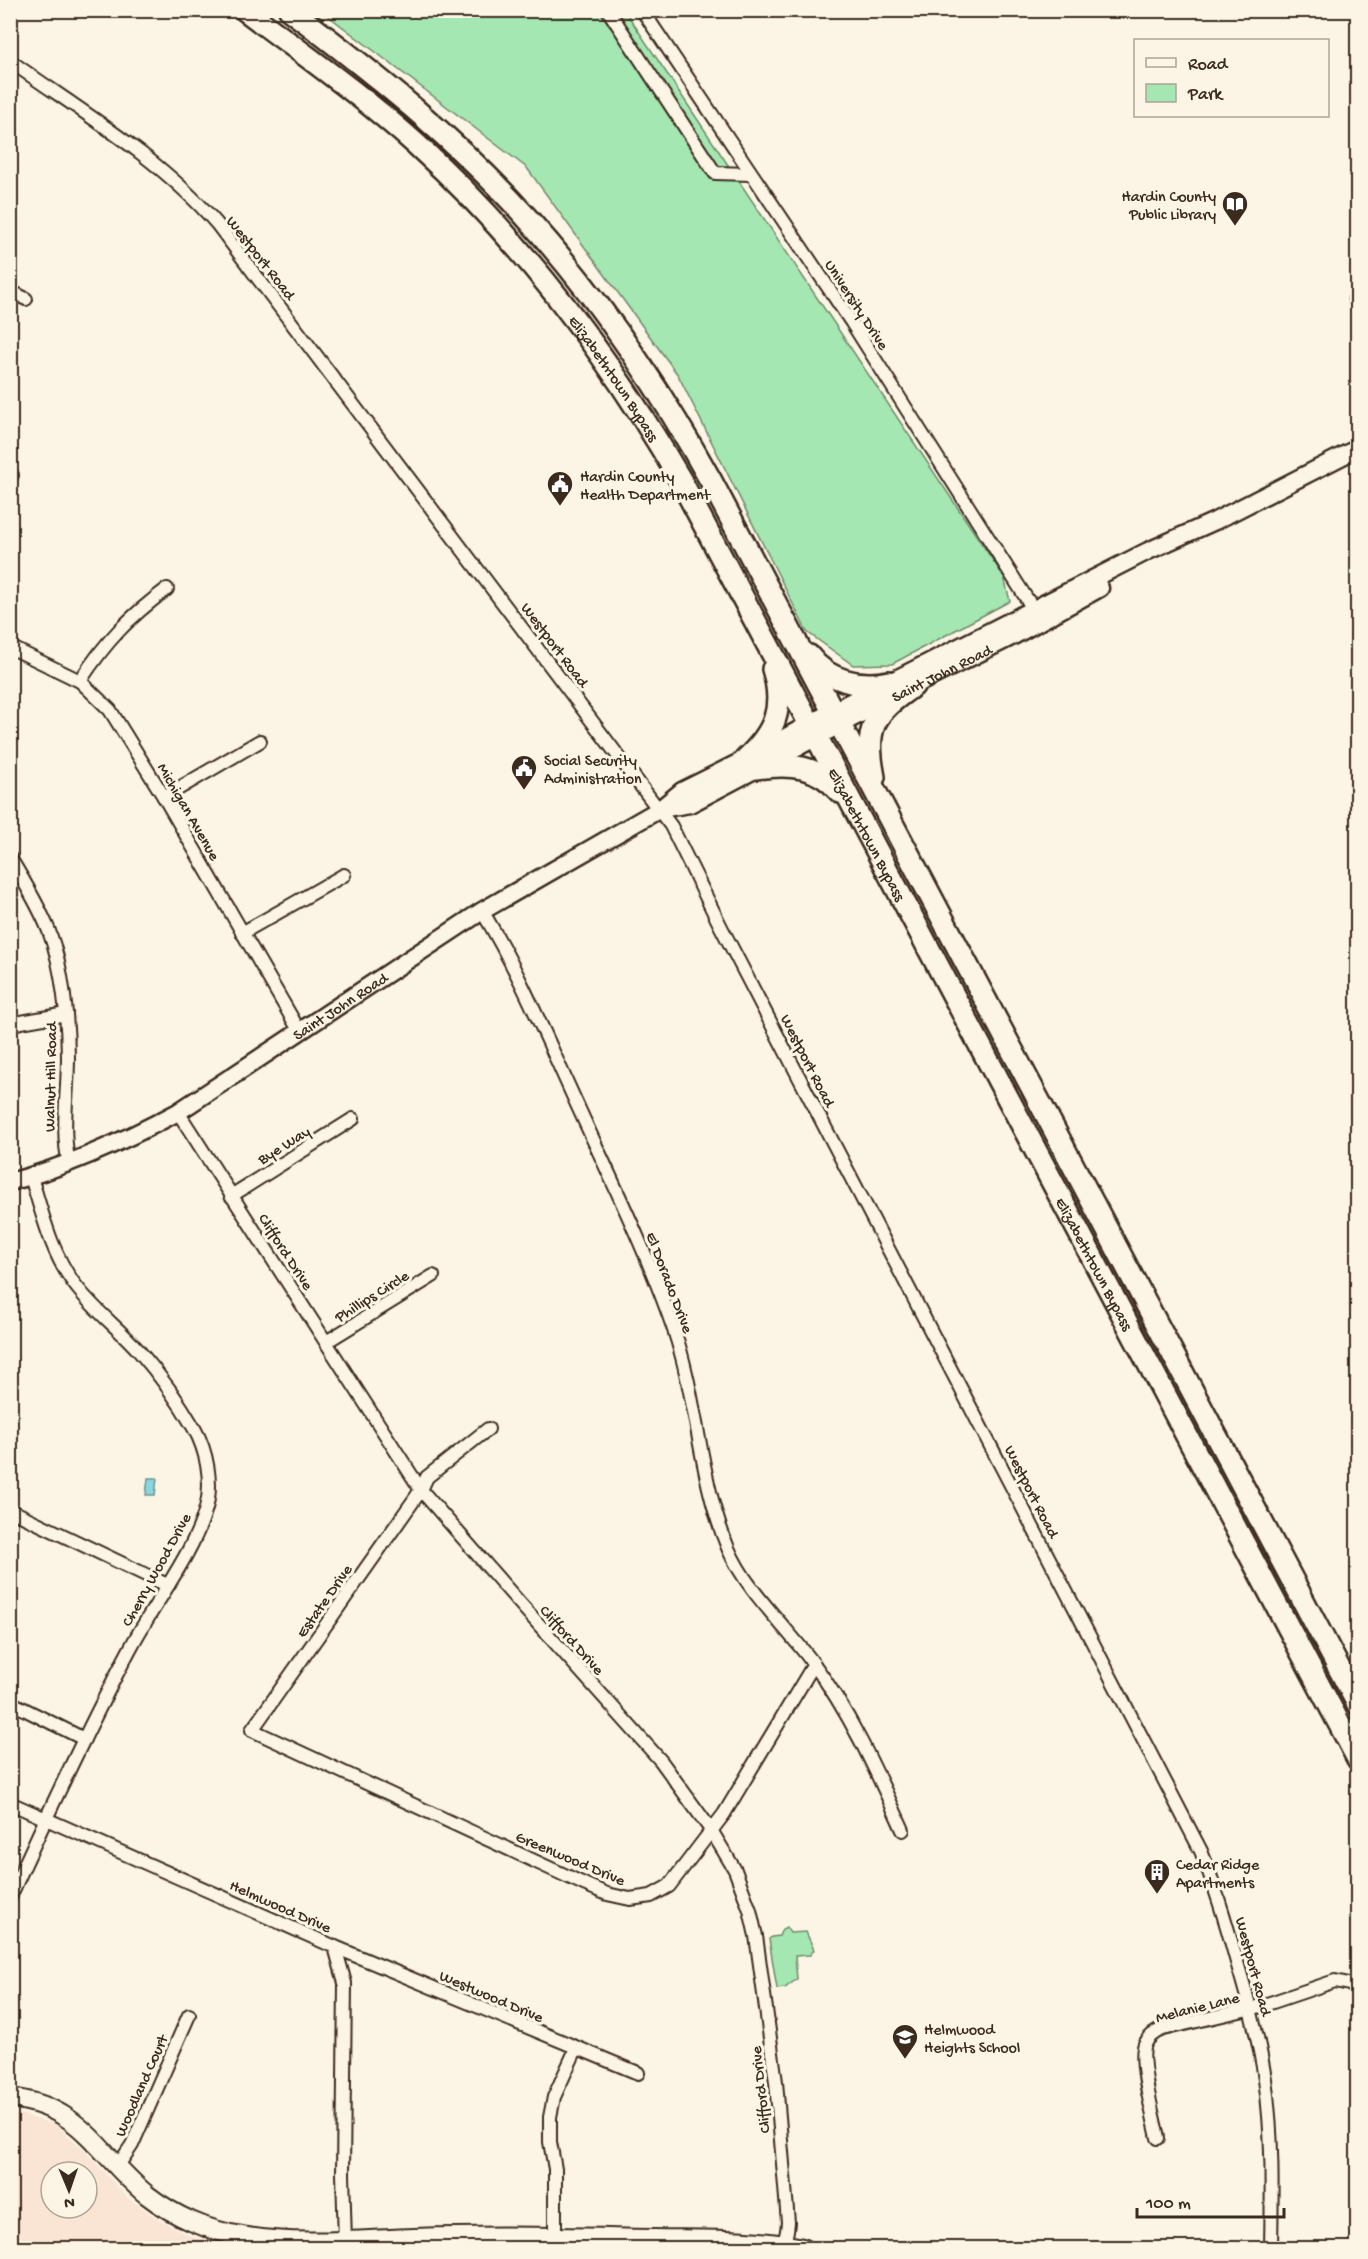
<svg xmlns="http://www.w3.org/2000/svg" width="1368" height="2259" font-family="'Gochi Hand',sans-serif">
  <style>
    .built { fill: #fae4d4; fill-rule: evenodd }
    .green { fill: #a4e7b2; stroke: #708868; stroke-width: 1.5 }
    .water { fill: #88d9df; stroke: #699392; stroke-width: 1.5 }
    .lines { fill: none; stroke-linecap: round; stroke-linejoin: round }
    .street-casing { stroke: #3b2a1e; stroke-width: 16 }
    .secondary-casing { stroke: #3b2a1e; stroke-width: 21 }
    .primary-casing { stroke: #3b2a1e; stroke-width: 22 }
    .highway-casing { stroke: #3b2a1e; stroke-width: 26 }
    .street { stroke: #fcf5e5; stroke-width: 12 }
    .secondary { stroke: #fcf5e5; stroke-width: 16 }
    .primary { stroke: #fcf5e5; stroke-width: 18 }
    .highway { stroke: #fcf5e5; stroke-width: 21 }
    .labels { text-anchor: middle; stroke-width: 6; stroke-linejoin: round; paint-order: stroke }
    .poi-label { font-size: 16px; fill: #3b2a1e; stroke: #fcf5e5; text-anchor: start }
    .street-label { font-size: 16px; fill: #3b2a1e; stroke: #fcf5e5 }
  </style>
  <rect width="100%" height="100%" fill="#fcf5e5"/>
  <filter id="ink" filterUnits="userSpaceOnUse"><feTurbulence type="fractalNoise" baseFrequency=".0167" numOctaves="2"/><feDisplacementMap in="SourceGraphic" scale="12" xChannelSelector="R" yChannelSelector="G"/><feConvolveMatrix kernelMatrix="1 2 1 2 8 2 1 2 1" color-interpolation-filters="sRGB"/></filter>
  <g filter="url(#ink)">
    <path class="built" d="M20 2114 56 2125 83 2149 128 2198 155 2217 190 2236 236 2248H11V2115ZM51 2172H87V2208H51Z"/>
    <g class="green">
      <path d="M322 11H625L1004 577 1010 601 892 664 853 665 807 632 678 375 527 168Z"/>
      <path d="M787 1927 790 1933 806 1932 814 1950 810 1955 795 1956 797 1979 785 1988 777 1989 769 1939 772 1937 779 1936 782 1929Z"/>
    </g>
    <path class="water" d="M148 1478H157L155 1495H146Z"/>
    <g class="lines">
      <g class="street-casing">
        <g id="street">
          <path d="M608 10 715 173 751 174"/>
          <path d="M642 10 852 323 1037 615"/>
          <path d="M10 61C82 112 160 158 217 224L671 826 721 927 1201 1851C1215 1886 1226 1922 1236 1959 1248 1999 1259 2039 1265 2079 1273 2135 1272 2192 1271 2248"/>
          <path d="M1358 290 1355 299 1358 305"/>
          <path d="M10 291 26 299"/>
          <path d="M10 474 12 475"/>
          <path d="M10 647 80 681 110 710 164 797 300 1032"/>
          <path d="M80 681C106 641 129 617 167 589"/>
          <path d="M164 797 260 741"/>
          <path d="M10 858C24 881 39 906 49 931 63 968 68 1019 68 1058 68 1093 61 1129 69 1164"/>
          <path d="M482 911C520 973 548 1042 579 1109 612 1181 648 1254 674 1330 698 1401 699 1479 728 1548 747 1592 785 1625 813 1663 851 1714 877 1773 903 1830"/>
          <path d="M242 933 344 875"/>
          <path d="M10 1024 66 1014"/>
          <path d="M178 1112 421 1490 517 1600 661 1761 711 1830 735 1870 750 1910 756 1936 776 2082 788 2222C787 2233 786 2242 778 2248"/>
          <path d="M231 1196 353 1119"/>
          <path d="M326 1342 433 1276"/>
          <path d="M488 1429 427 1477 421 1490 252 1730 586 1885 607 1894 630 1899 651 1896 669 1886 724 1814 814 1664"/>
          <path d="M10 1510 167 1585"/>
          <path d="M10 1702 84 1739"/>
          <path d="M10 1803 335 1947 345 1983 343 2174 345 2241"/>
          <path d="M10 1897C48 1813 87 1729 131 1647 153 1605 194 1553 206 1508 213 1483 207 1451 194 1428 179 1402 159 1374 139 1351 118 1327 91 1308 73 1282 51 1252 42 1212 31 1177"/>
          <path d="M335 1947 638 2073"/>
          <path d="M1158 2138C1154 2118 1138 2060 1145 2044 1149 2036 1155 2032 1163 2029L1261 2006 1335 1981 1349 1984 1358 1989"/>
          <path d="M117 2167 132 2145 189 2015"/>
          <path d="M555 2236V2169L550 2142V2117L554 2097 576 2049"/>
        </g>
      </g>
      <g class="secondary-casing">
        <g id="secondary">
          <path id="s1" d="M660 809 690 804 913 686 1015 635 1100 588"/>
          <path id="s2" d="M10 1182C70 1166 124 1141 178 1112L482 911 660 809 682 791 746 759 833 711 1148 551 1215 521 1358 448"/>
        </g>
      </g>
      <g class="primary-casing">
        <path id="primary" d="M10 2098C82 2106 97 2154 147 2195 174 2216 208 2231 242 2236 298 2246 357 2240 414 2238 494 2235 574 2237 654 2239 704 2240 753 2238 803 2248"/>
      </g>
      <g class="highway-casing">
        <g id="highway">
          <path id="s3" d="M245 10C303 54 363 96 417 145 524 242 609 356 681 481L1358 1759"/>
          <path d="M290 10C374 73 456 139 526 217 599 298 659 387 711 481L1358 1704"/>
          <path d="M809 656C828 681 860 688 889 682"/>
          <path d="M746 759C775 732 785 708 773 669"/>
          <path d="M757 768C789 763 818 765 840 792"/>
          <path d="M874 777C864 728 873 713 913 686"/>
        </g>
      </g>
      <use href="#street" class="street"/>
      <use href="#secondary" class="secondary"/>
      <use href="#primary" class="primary"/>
      <use href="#highway" class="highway"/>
    </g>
  </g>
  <defs>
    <g id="library-pin" transform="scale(1.35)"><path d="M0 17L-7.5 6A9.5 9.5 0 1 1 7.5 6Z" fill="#3b2a1e" stroke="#fcf5e5"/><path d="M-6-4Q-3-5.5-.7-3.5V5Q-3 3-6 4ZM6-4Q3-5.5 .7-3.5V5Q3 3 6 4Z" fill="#fff"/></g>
    <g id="civic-pin" transform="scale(1.35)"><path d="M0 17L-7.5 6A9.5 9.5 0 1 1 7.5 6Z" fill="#3b2a1e" stroke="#fcf5e5"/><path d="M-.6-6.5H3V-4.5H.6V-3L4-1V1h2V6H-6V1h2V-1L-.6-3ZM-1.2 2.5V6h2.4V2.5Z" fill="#fff"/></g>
    <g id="building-pin" transform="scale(1.35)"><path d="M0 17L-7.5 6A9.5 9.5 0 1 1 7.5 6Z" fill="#3b2a1e" stroke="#fcf5e5"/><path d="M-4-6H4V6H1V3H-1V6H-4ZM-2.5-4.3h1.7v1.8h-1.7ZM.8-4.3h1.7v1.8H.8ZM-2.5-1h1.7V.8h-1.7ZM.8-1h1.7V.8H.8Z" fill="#fff"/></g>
    <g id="school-pin" transform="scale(1.35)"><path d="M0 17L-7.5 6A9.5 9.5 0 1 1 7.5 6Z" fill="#3b2a1e" stroke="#fcf5e5"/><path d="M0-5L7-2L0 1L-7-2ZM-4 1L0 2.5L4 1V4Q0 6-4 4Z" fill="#fff"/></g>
  </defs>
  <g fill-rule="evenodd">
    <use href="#library-pin" x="1235" y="204"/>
    <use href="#civic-pin" x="560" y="484"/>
    <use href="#civic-pin" x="524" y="768"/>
    <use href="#building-pin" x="1157" y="1872"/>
    <use href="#school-pin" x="905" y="2037"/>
  </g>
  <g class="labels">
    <g class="poi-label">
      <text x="1216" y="201" text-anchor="end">Hardin County<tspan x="1216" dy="18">Public Library</tspan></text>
      <text x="580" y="481">Hardin County<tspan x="580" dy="18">Health Department</tspan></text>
      <text x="544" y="765">Social Security<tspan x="544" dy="18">Administration</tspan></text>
      <text x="1176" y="1869">Cedar Ridge<tspan x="1176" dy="18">Apartments</tspan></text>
      <text x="924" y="2034">Helmwood<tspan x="924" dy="18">Heights School</tspan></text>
    </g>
    <g class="street-label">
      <text transform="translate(262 257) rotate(52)" y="6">Westport Road</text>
      <text transform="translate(858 304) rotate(57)" y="6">University Drive</text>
      <text dy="6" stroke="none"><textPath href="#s3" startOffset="525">Elizabethtown Bypass</textPath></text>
      <text transform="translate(556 644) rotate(53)" y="6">Westport Road</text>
      <text dy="6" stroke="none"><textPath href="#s1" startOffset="314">Saint John Road</textPath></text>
      <text transform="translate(190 811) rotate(60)" y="6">Michigan Avenue</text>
      <text dy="6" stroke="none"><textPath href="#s3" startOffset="1047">Elizabethtown Bypass</textPath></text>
      <text dy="6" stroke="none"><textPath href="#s2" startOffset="376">Saint John Road</textPath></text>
      <text transform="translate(809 1060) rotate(63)" y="6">Westport Road</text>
      <text transform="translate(49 1077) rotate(-89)" y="6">Walnut Hill Road</text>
      <text transform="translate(283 1144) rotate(-32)" y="6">Bye Way</text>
      <text transform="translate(287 1251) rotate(57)" y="6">Clifford Drive</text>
      <text dy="6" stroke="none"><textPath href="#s3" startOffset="1533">Elizabethtown Bypass</textPath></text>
      <text transform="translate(671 1282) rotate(69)" y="6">El Dorado Drive</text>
      <text transform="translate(371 1295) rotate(-32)" y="6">Phillips Circle</text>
      <text transform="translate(1033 1491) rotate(63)" y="6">Westport Road</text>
      <text transform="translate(155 1569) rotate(-61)" y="6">Cherry Wood Drive</text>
      <text transform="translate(323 1600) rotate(-55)" y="6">Estate Drive</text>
      <text transform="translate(573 1639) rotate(48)" y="6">Clifford Drive</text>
      <text transform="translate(571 1857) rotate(23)" y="6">Greenwood Drive</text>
      <text transform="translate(281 1905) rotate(24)" y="6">Helmwood Drive</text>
      <text transform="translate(1255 1966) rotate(75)" y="6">Westport Road</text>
      <text transform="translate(492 1995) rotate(23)" y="6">Westwood Drive</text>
      <text transform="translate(1197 2006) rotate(-14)" y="6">Melanie Lane</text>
      <text transform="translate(140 2085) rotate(-66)" y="6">Woodland Court</text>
      <text transform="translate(759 2090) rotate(-96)" y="6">Clifford Drive</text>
    </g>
  </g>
  <rect width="1368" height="2259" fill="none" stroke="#fcf5e5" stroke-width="36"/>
  <rect x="18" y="18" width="1332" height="2223" fill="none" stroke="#3b2a1e" stroke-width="2" filter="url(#ink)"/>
  <rect x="1134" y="39" width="195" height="78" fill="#fcf5e5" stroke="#afa495" stroke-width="1.5"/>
  <rect x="1146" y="58" width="30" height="9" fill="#fcf5e5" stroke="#afa495" stroke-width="1.5"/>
  <text x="1188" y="69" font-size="18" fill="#3b2a1e">Road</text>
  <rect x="1146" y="84" width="30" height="18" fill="#a4e7b2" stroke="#afa495" stroke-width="1.5"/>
  <text x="1188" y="99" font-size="18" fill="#3b2a1e">Park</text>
  <g transform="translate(69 2190) rotate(178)"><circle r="28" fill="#fcf5e5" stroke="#afa495" stroke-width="1.5"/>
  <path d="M0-4.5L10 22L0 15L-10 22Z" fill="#3b2a1e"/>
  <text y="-9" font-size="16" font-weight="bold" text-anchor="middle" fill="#3b2a1e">N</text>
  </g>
  <path d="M1137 2208v9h147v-9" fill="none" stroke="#3b2a1e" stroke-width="3"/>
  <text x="1146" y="2208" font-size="18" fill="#3b2a1e" stroke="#fcf5e5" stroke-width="4.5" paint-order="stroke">100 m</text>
</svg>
